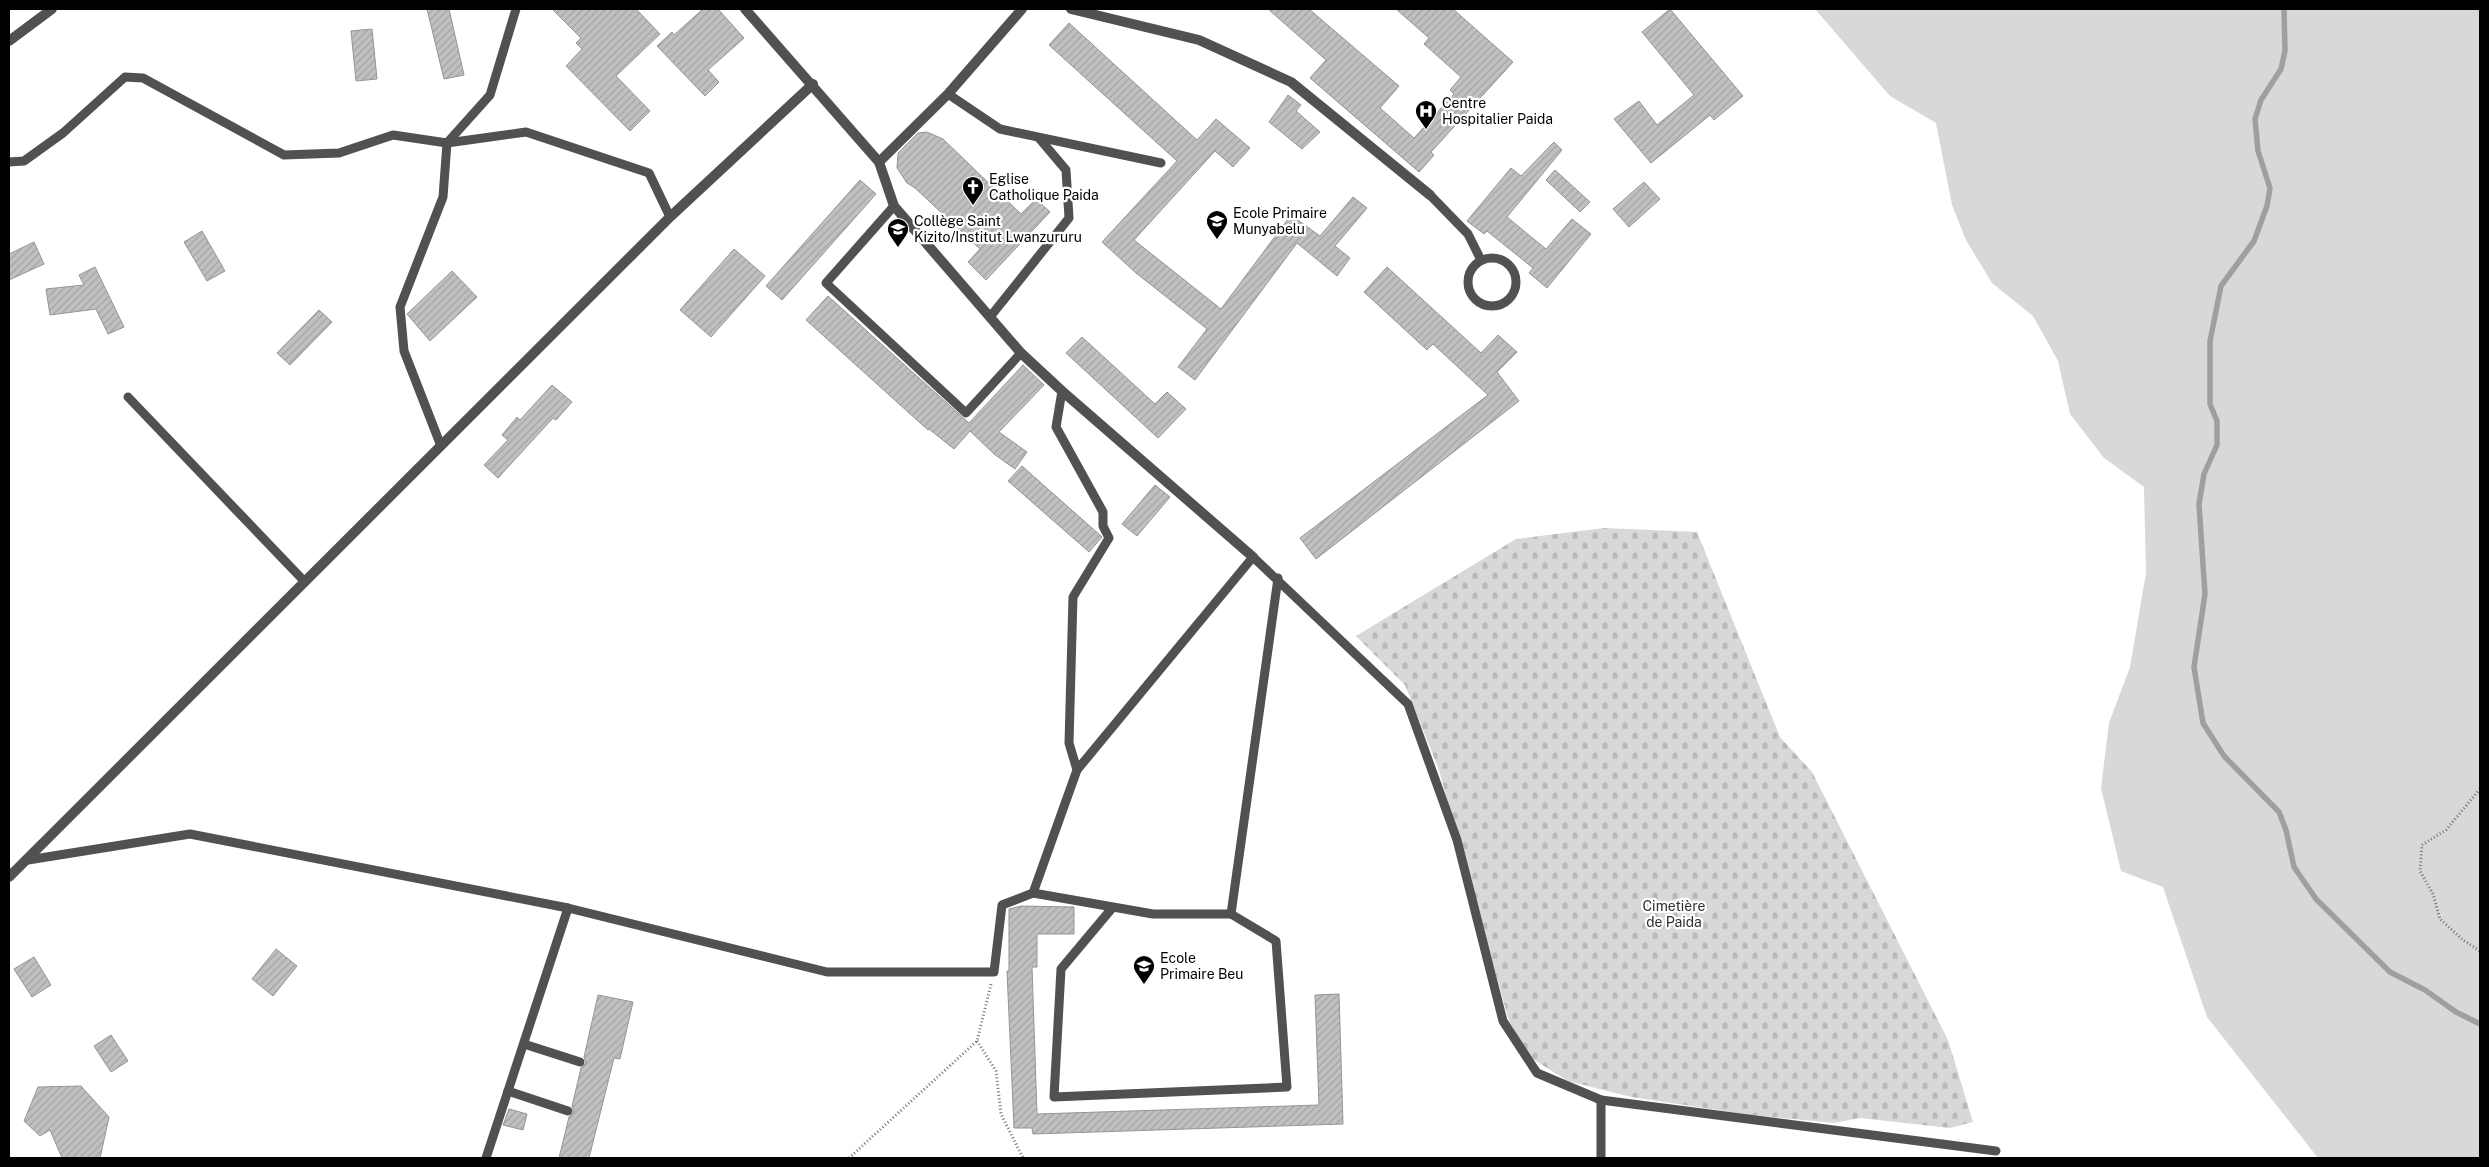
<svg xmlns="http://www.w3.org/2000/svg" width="2489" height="1167" font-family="'Public Sans',sans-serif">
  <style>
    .green { fill: #d8d8d8 }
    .cemetery { fill: url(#cemetery-stones) }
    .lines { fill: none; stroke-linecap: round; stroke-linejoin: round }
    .stream { stroke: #9f9f9f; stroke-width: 5.5 }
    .building { fill: url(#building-hatch); stroke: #959595 }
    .path { stroke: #737373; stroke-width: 3; stroke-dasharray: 1 2.5; stroke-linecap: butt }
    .lane { stroke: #515151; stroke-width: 9 }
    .street { stroke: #515151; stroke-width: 10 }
    .labels { text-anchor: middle; stroke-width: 4.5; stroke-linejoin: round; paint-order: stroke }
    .poi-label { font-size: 14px; fill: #000; stroke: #fff; text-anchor: start }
    .park-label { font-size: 14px; fill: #2f2f2f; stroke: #fff }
  </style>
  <defs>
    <pattern id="cemetery-stones" width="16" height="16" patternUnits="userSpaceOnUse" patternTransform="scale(1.25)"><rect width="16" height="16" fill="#d8d8d8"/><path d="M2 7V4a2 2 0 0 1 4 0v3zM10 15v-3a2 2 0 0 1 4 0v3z" fill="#b8b8b8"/></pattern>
    <pattern id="building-hatch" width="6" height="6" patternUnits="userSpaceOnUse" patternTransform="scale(1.25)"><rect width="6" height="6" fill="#c0c0c0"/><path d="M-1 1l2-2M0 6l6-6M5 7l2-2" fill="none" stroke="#a3a3a3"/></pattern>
  </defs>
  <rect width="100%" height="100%" fill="#fff"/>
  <path class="green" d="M1815 9H2480V1158H2318L2207 1017 2163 887 2121 871 2101 788 2109 723 2130 667 2146 573 2144 487 2104 458 2070 414 2058 361 2033 316 1992 283 1966 240 1952 205 1936 123 1890 96Z"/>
  <path class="cemetery" d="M1604 528 1697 532 1780 737 1812 772 1948 1040 1973 1122 1950 1128 1860 1118 1834 1123 1751 1115 1631 1097 1568 1081 1531 1058 1509 1021 1439 770 1405 685 1356 636 1516 539Z"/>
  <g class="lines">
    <path class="stream" d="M2284 9 2285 51 2281 69 2261 100 2255 119 2258 151 2270 188 2267 206 2254 241 2221 286 2210 341V404L2217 421V445L2204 474 2199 504 2205 594 2194 667 2203 723 2224 756 2279 812 2286 830 2294 867 2316 899 2390 972 2425 990 2456 1012 2480 1024"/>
  </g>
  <g class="building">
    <path d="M427 9H449L464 75 444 79Z"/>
    <path d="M552 9H636L660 34 616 76 650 111 630 131 566 66 582 49 576 43 581 38Z"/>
    <path d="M703 9H718L744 38 708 70 719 82 705 96 657 46 672 32 674 35Z"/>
    <path d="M1268 9H1309L1399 86 1380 108 1414 138 1454 94 1450 90 1461 77 1424 44 1429 38 1396 9H1453L1513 62 1431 152 1434 155 1419 172 1310 78 1326 60Z"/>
    <path d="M1670 9 1743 96 1714 120 1710 115 1651 163 1614 119 1639 101 1657 125 1694 95 1642 32Z"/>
    <path d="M1069 23 1197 140 1216 119 1250 148 1233 167 1215 151 1134 240 1221 309 1291 215 1320 236 1353 197 1367 208 1335 246 1350 258 1337 276 1297 243 1195 380 1178 367 1207 329 1136 273 1102 242 1177 161 1049 45Z"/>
    <path d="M372 29 377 79 356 81 351 31Z"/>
    <path d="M1288 95 1301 105 1296 111 1320 132 1302 149 1269 122Z"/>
    <path d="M927 132 943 139 1021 214 1036 199 1050 212 986 280 968 262 980 249 915 188 907 183 897 168 898 153 918 133Z"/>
    <path d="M1554 142 1562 150 1507 217 1546 249 1572 219 1591 234 1547 288 1529 273 1533 268 1487 231 1484 234 1467 221 1511 168 1521 176Z"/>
    <path d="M1555 170 1590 202 1580 212 1546 180Z"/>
    <path d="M860 180 876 194 782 300 766 286Z"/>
    <path d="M1644 182 1660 199 1629 227 1613 209Z"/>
    <path d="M202 231 225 271 207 281 184 242Z"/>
    <path d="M34 242 44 264 9 280V254Z"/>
    <path d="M734 249 765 276 711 337 680 310Z"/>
    <path d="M95 267 124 327 108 334 96 309 50 315 46 289 84 285 79 275Z"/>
    <path d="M1387 267 1481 353 1498 335 1517 352 1497 372 1519 401 1316 559 1300 538 1488 395 1433 344 1427 350 1364 292Z"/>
    <path d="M452 271 477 297 430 341 407 314Z"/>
    <path d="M828 296 969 423 1023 365 1044 385 999 432 1027 452 1015 469 994 454 970 431 954 449 929 429 928 430 806 320Z"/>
    <path d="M319 310 332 322 290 365 277 353Z"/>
    <path d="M1082 337 1155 404 1167 392 1186 409 1158 438 1066 353Z"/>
    <path d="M552 385 572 402 556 420 553 418 498 478 484 465 508 440 502 435 517 417 520 420Z"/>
    <path d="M1022 466 1101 536 1102 537 1089 552 1008 481Z"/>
    <path d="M1155 485 1170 497 1137 536 1122 524Z"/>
    <path d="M1021 906 1074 907V934H1037V967H1032L1037 1114 1319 1105 1315 995 1339 994 1343 1124 1033 1134 1032 1128H1014L1007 971H1009V909Z"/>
    <path d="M276 949 297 966 273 996 252 979Z"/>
    <path d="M34 957 51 985 32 997 14 969Z"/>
    <path d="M598 995 633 1002 620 1059 614 1058 589 1158H559L569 1117 574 1112 572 1106 581 1068 586 1063 584 1057Z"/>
    <path d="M111 1035 128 1061 111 1072 94 1046Z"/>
    <path d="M81 1086 109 1117 100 1158H62L50 1130 40 1136 24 1121 38 1087Z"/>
    <path d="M509 1109 527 1114 523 1130 503 1125Z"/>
  </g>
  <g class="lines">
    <g class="path">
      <path d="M2480 789 2446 830 2422 845 2420 871 2433 894 2440 919 2463 940 2480 951"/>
      <path d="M977 1041 996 1071 1001 1114 1023 1158"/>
      <path d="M849 1158 977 1041 991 984"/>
    </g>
    <g class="lane">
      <path d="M948 94 1000 129 1161 163"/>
      <path d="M9 162 24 161 63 133 125 77 143 78 284 155 339 153 393 135 447 143 526 132 649 173 670 217"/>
      <path d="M1430 195 1468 234 1481 260"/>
      <path d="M894 206 826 283 966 413 1021 353"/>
      <circle cx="1492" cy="282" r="24"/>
      <path d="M990 317 1069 218 1066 170 1039 138"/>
      <path d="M1062 391 1056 427 1103 512V526L1109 538 1073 597 1069 743 1077 770"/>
      <path d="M128 397 305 582"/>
      <path d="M441 446 404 351 400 307 443 197 447 143 490 95 516 9"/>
      <path d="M28 860 190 834 568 908 827 972H994L1002 905 1033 893 1077 770 1253 557 1408 704 1457 840 1503 1021 1537 1073 1601 1100 1996 1151"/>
      <path d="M1033 893 1153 914H1231L1276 941 1287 1087 1054 1097 1061 969 1113 907"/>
      <path d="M1231 914 1278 578"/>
      <path d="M524 1044 580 1062"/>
      <path d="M508 1091 568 1111"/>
      <path d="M1601 1100V1158"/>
      <path d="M486 1158 568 908"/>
    </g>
    <g class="street">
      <path d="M745 9 879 162 894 206 1021 353 1062 391 1253 557"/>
      <path d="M1071 9 1199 40 1291 82 1430 195"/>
      <path d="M9 41 52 9"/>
      <path d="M879 162 948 94 1022 9"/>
      <path d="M9 877 670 217 813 84"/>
    </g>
  </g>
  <defs>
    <g id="hospital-pin" transform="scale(1.125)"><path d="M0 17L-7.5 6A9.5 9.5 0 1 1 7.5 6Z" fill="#000" stroke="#fff"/><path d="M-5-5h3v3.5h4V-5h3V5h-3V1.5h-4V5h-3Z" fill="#fff"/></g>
    <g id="church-pin" transform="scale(1.125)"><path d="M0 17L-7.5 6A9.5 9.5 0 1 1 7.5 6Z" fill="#000" stroke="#fff"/><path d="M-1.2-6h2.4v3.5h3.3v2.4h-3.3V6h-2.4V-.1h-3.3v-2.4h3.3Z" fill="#fff"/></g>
    <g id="school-pin" transform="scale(1.125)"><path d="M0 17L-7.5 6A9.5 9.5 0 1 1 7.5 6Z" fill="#000" stroke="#fff"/><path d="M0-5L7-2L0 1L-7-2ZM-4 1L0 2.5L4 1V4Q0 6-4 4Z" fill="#fff"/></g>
  </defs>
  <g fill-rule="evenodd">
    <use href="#hospital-pin" x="1426" y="111"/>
    <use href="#church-pin" x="973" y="187"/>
    <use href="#school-pin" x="1217" y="221"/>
    <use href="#school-pin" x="898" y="229"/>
    <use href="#school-pin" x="1144" y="966"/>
  </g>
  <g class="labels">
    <g class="poi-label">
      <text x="1442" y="108">Centre<tspan x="1442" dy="16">Hospitalier Paida</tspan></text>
      <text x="989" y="184">Eglise<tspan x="989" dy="16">Catholique Paida</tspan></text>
      <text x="1233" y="218">Ecole Primaire<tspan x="1233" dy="16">Munyabelu</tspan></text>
      <text x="914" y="226">Collège Saint<tspan x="914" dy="16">Kizito/Institut Lwanzururu</tspan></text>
      <text x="1160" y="963">Ecole<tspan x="1160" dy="16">Primaire Beu</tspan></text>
    </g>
    <g class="park-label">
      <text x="1674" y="911">Cimetière<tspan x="1674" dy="16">de Paida</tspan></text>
    </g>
  </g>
  <rect width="2489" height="1167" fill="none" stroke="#000000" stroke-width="20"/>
</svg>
